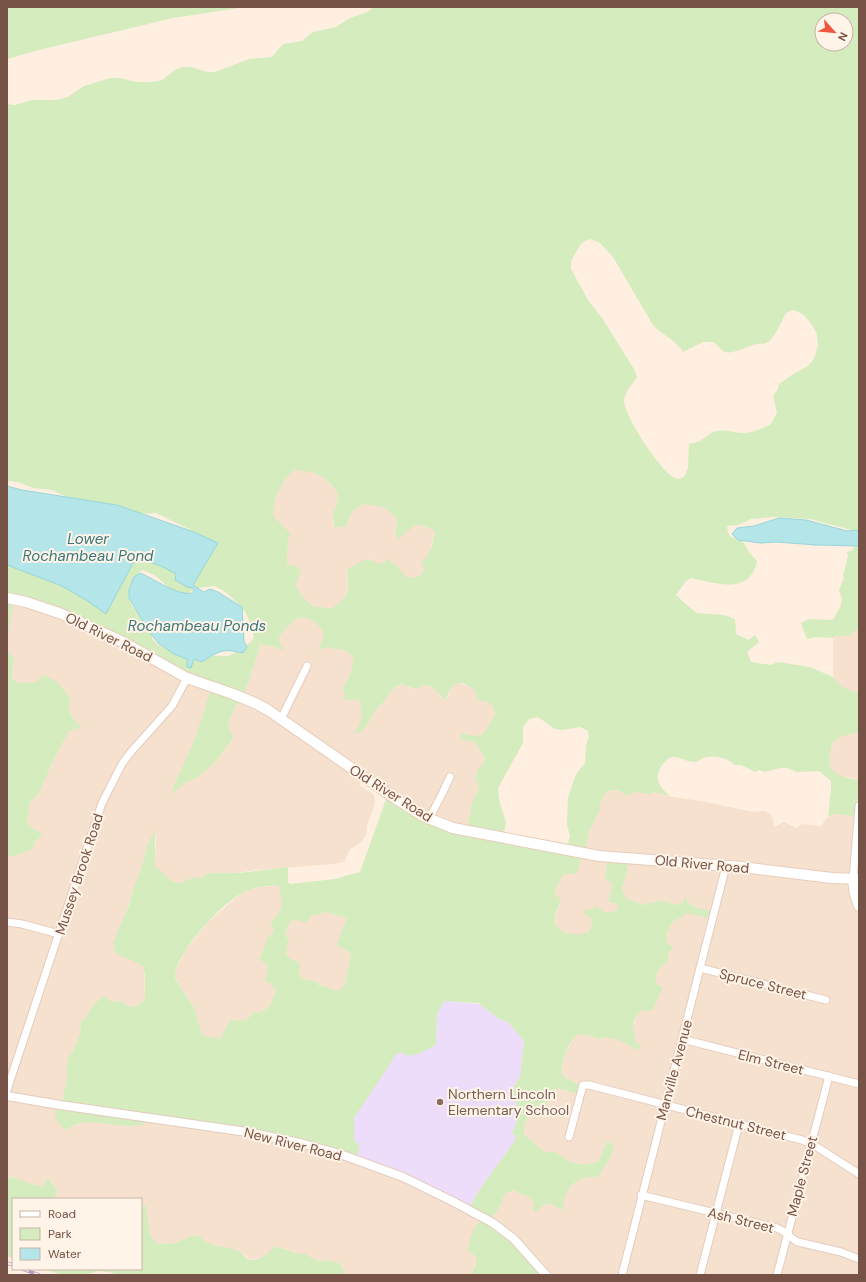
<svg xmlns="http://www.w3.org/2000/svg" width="866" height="1282" font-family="'DM Sans',sans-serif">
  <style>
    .residential { fill: #f6e0ce }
    .education { fill: #edddfa }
    .green { fill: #d4ecbe; fill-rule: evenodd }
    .water { fill: #b4e5e8; stroke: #99d6da }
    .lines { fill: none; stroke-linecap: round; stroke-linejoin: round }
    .minor-casing { stroke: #e4ccbe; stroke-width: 9 }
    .tertiary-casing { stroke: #e4ccbe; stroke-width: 10 }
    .secondary-casing { stroke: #e9cdbb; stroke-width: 12 }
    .minor { stroke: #fff; stroke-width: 7 }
    .tertiary { stroke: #fff; stroke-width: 8 }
    .secondary { stroke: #fff; stroke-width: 10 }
    .rail-casing { stroke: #b19fc7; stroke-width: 3.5 }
    .rail { stroke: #fff4e7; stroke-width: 2; stroke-dasharray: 6; stroke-linecap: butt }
    .education-dot { fill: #8d6e63; stroke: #fff4e7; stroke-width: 1.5 }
    .labels { text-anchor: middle; stroke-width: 4; stroke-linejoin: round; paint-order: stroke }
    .street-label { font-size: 14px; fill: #765346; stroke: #fff4e7 }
    .education-label { font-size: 14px; fill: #785e54; stroke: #fff4e7; text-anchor: start }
    .water-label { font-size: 15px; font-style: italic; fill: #39777c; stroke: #fff4e7 }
  </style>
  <rect width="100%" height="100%" fill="#feefe0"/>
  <g class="residential">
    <path d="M294 469 309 471 321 475 338 492 337 504 333 514V527H345L352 512 363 504 376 505 388 510 397 519 395 534 415 525 425 526 435 531 430 550 425 560 424 569 421 575 416 578H409L402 573 396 565 379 564 368 559 346 575 348 587 344 599 332 608 316 607 302 597 296 585 292 565H287L288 539 273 516 274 504 280 487 286 477Z"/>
    <path d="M15 600 27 603 213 686 194 741 172 789V793L185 783 198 777 214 763 233 740 228 724 234 709 243 697 259 650V644L284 649 279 642V637L293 621 301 617 310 618 316 621 323 632 324 636 318 649 328 647 334 649H340L349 653 353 656V665L348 680 342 688 356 699H358L362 710V719L354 734 366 727 377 709 384 702 391 691 402 684 413 689 424 685 432 687 438 691 440 696 446 701 452 687 455 683H461L476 691 494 707 495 715 483 734 474 736 462 733 460 739 475 742 485 758 483 764 478 769 475 780 478 783 479 788 471 805V811L469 817 468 830 455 829 362 776 359 785 374 795 375 804 367 825 366 835 360 843 350 849 344 862 333 864 256 870 203 878 195 877 181 883 172 881 155 866 156 843 155 830 148 844 141 869 133 889 126 914 131 959 137 962 144 967 145 999 139 1005 131 1007 122 1002 111 1001 104 996 94 1004 86 1017 81 1021 80 1034 74 1049 69 1056 66 1067 67 1078 62 1102 65 1130 81 1123 105 1122 135 1126 143 1122 148 1117 249 1132 354 1158 483 1218 476 1264 470 1275H345L341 1264 327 1260 320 1261 312 1258 306 1254H299L275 1246 271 1252 264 1256 252 1260 249 1259 240 1251 208 1244 201 1238 191 1236 176 1243 158 1244 151 1237 146 1206 141 1205V1199H53L58 1191 49 1178 43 1186H35L12 1177H7V857L33 849 35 841 41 837V833L30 827 27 822 30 802 38 795 52 763 69 731 81 727 76 723 69 710 68 705 71 698 67 694 37 682 18 683 12 678 13 662 15 658 7 652V643L11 616Z"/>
    <path d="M856 630 859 631V692H854L841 686 837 682 833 677V636H849Z"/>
    <path d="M859 733V781L849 777H843L832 771 830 768V750L836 738 840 736Z"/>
    <path d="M859 788V1275H543L489 1221 498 1210 505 1194 513 1190 530 1198 534 1203 533 1210 545 1204H550L563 1210V1200L566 1192 580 1178 591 1176 598 1177 610 1158 614 1149 612 1144 607 1141 599 1161 586 1165 571 1162 555 1152 544 1153 538 1148 524 1134 525 1121 532 1112 538 1111 545 1114 548 1096 554 1089H563L577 1094 580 1085 565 1078 561 1073 565 1055 574 1037 578 1034 591 1036 598 1039 605 1037 618 1039 638 1050 634 1039 635 1032 633 1028V1026L638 1013 642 1010 653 1011 655 1003 662 988 656 983V978L661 965 673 948 668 944 666 939V936L672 923 675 920 679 919 686 912 709 918 711 911 697 908 689 903 686 897 683 902 677 905 659 900 654 903 650 902 646 905 641 904 627 899 624 894 622 888 627 872 608 859 605 877 612 884 609 902 617 904 618 909 615 912 609 913 601 911 590 917 592 925 588 933 580 935 568 933 559 930 556 926 555 917 560 904 555 894 556 888 564 874H575L582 854 585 853 589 831 600 810V804L607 791 617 790 629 796 634 792 650 794 653 792 668 796 706 802 753 812 764 811 769 813 773 818 774 827 784 822 796 828 802 824 821 826 826 819 833 814 856 815Z"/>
    <path d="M279 886 282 899V909L279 914 270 922 274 931 271 935 268 936 259 960 265 963 268 968 272 985 276 992 273 999 266 1009 261 1012H251L252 1014 249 1019 243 1021 231 1019 220 1039 202 1035 193 1006 175 977V972L185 951 208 922 239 895 246 891 261 887Z"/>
    <path d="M324 912 347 918 337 944V946L349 952 351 956 344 986 337 991 321 986 318 982 303 979 299 974 300 967 287 956 286 948 289 941 286 935 287 927 293 919 310 917 312 915H319Z"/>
  </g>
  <path class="education" d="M444 1001 479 1004 499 1019 508 1022 524 1041 520 1077 514 1086V1100L517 1105 519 1116 512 1133 516 1136 514 1142 478 1192 470 1206 400 1171 357 1155 360 1146 354 1140V1118L392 1061 394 1056 401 1052 404 1053 436 1045 437 1014Z"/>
  <g class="green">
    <path d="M7 7H246L173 18 39 50 7 59Z"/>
    <path d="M374 7H859V532L810 519 775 517 751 519 738 525 727 526 728 533 731 537 742 540 749 552 757 561C750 596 715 583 691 578L686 581 676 595 689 607 697 613 724 615 735 619 736 634 749 640 755 635 759 642 747 652 751 662 771 665 778 662 810 667 833 677 841 686 854 692H859V733C840 736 829 736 830 760 830 764 830 768 833 771 840 777 850 778 859 781L856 814V816L833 814 828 817 831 790V781L819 771 797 772 787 768H780L765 772 759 770 755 772 741 765H734C729 757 712 755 703 758 700 759 698 762 695 762 687 762 680 757 673 757 664 758 656 773 658 781 660 787 665 791 670 796L653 792 650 794 634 792 629 796 617 790 607 791 600 804V810L589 831 585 853 582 854 578 870 575 874H564L556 888 555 894 560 899C561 906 555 911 555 918 553 935 576 935 588 933L592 925 590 917 584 914 586 909 592 910 597 906C603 913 611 915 618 909L617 904 609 902 612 884 605 877 608 859 628 858 627 872 622 888 624 894 627 899 641 904 646 905 650 902 655 903 659 900 677 905 683 902 686 896C687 908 702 908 711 911L709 918 686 913 679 919 675 920 672 923 666 935 668 944 673 948 668 954V962C660 966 655 974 656 983L663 988 655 1003 653 1011 642 1010C636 1015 630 1025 635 1032L634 1039 641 1046 638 1050C626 1044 613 1034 598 1039L591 1036 578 1034C567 1043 563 1060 561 1073L565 1078 580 1085 577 1094 563 1089H554L548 1096 545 1114 538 1111 532 1112 525 1121 524 1134 544 1152H555L571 1162 586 1165 599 1161 607 1141 612 1144 614 1149 610 1158 598 1177C576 1175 564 1189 563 1210L550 1204H545L536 1212 533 1210 534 1203 530 1198 513 1190 505 1194 498 1210 489 1220 513 1239 543 1275H470L476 1265V1256L467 1250 473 1230 483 1218 469 1208 478 1192 514 1142 516 1136 512 1133C517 1120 523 1112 514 1100V1095L511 1094 514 1090V1086L520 1077 524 1041 508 1022 499 1019 478 1003 444 1001 437 1014 436 1045 418 1054 407 1056 404 1053C398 1052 394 1056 392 1061L354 1118V1140L360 1146 356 1159 312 1146 148 1117 142 1125C123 1129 102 1120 82 1123 77 1123 70 1128 65 1130L55 1118 57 1103 62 1102 67 1078 66 1067 69 1056 74 1049 80 1034 81 1021 86 1017 94 1004 104 996 111 1001 122 1002 131 1007 139 1005 145 999C145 991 145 985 145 977 145 973 144 971 144 967 135 960 124 959 115 952L113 943 129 905 133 889 141 869 148 844 155 829V866L172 881 180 883 195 877 203 878 207 873H240L288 867V882L290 884 335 879 360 872 388 794 421 814 468 830 469 817 471 811V805L479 788 478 783 475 780 478 769 483 764 485 758 475 742 460 739V734L462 733 474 736 483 734 495 715 494 707 486 701 477 700 476 691C472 689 466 684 462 683 452 681 448 694 446 701L432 687 424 685C416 691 411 688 402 684 391 688 389 695 383 703 380 705 378 707 376 710 369 720 367 731 354 734 362 720 365 715 358 699L344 700 345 693 342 688C350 678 353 669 353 657L349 653 340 649H334L328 647 318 650 324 636C320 622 305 611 292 622 288 627 283 632 279 637V642L284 649 283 650 275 647 259 644V650L243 697 234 709 228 724 233 739 214 763 198 777 185 783 172 794V789L194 741 212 686 130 645 15 601 11 616 7 643V560L138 553 175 571V577L180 581 212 548 199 534 156 513 124 515 84 505 52 490 33 488 18 482 7 481V104L15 105 32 100H56L68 97 84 86 110 78H120L136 82H154L162 80 175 70 182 67H191L207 72H215L249 59 272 57 283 44 302 41 313 32 336 27 350 18 367 12ZM822 20H846V44H822ZM590 239 600 243 613 257 653 325C662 335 676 340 683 352L703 342H714C717 345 720 349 723 351 731 356 748 346 756 344 760 343 763 345 768 342 776 336 781 322 786 313L794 310 804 315 812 325 817 334 818 345 814 359 808 366 793 374 779 384 778 389 773 396 777 413 770 425C762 428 753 433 744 433 734 433 727 429 716 431 710 433 708 436 703 439 699 442 694 443 689 444L688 468 684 477C681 478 678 480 675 478 661 472 625 417 624 401 624 392 633 384 637 377L634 369 602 318 588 300 571 269V261L580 245 583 242ZM294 470C319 472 321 474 338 492L337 504 333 514 334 527H345L352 512 363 504C381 506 385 506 397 519L395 535 397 536V540L415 525 425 526 435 531C433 540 431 557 421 561L424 569 421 575C406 583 405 574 396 565 393 563 390 561 388 559 377 569 377 559 367 560 361 560 354 566 348 569 346 575 348 578 348 585 349 596 340 602 332 608L315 607 302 597 296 585 301 569 296 566 287 565 288 539 291 534 273 516C274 498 280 482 294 470ZM143 570 156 576 168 587 179 593H188L196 588 215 586 224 591 240 605 248 617 254 637 251 642 229 656 176 655 158 645 153 640 148 625 132 606 129 595 132 586 139 572ZM538 717 555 729 562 730 580 727 588 731 589 736 586 746 585 763 576 774 568 797 567 825 570 836 567 850 503 836 506 823 499 799 498 788 523 743V727L529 719ZM279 886C283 905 285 909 270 922L274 931 271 935 268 936 259 960 265 963 268 967 265 981 272 985 276 991C273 998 269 1010 261 1012 258 1013 254 1012 251 1012L252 1014C247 1023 240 1021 231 1019L220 1039 202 1035 195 1009 175 978C174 954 224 900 246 891 257 887 268 885 279 886ZM324 912 347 918 337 944V946L349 952 351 956 344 986 337 991 319 985 318 982 303 979 299 974 300 967 299 962C285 957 284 954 289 941 283 932 287 927 293 919L307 923 312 915H319Z"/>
    <path d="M853 544H859V631L856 630 849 636H834L833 638 817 637 807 639 801 623 809 619 833 620 841 605 842 599 839 590 844 578 843 576 848 556 847 552 853 550 854 546Z"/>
    <path d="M7 652 15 658 13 662 12 678 18 683 37 682 42 675C61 680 59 686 71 698 66 709 72 720 82 727L69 731 52 763 38 795 30 802 27 822 30 827 41 833V837L35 841 33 849 10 857H7Z"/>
    <path d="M7 1177C17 1176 30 1186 43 1186L48 1178 58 1191 53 1199H13V1258L7 1256Z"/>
    <path d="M141 1205 146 1206 151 1237 158 1244 176 1243 191 1236H201V1238C214 1249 226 1245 239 1251 243 1253 246 1260 251 1260 261 1260 270 1253 274 1246L299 1254H306L312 1258 320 1261 327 1260 341 1264 345 1275H119L109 1272 96 1271 88 1275H62L44 1269H141Z"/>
  </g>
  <g class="water">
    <path d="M7 486 22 490 117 505 194 532 218 543 193 585 204 592 210 589 218 592 242 607 244 641 247 647 243 653C222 648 219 651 202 662L194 659 191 668 187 667V659L174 654 159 644 150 633 129 598V590L134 577 140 573C155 579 177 596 192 593L194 590 192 587 189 588 175 580 176 574C163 567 148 558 133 563L106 614 86 600 62 586 7 565Z"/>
    <path d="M779 518 806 520 847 531 859 530V546L816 545 776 542 761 543 738 540 732 534 737 528 754 526Z"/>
  </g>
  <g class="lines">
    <g class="minor-casing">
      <g id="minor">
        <path d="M281 719 307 666"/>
        <path d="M429 819 442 794 450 777"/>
        <path d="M853 880 859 806"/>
        <path d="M7 922 22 924 59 934"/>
        <path d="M700 968 826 1000"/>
        <path d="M682 1039 859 1084"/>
        <path d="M7 1090 102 803 122 764 130 753 172 706 187 678"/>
        <path d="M569 1137 583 1085H589L802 1140 817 1147 859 1174"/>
        <path d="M641 1195 777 1228C785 1231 790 1238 798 1242L841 1252 859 1259"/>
        <path d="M622 1275 726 866"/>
        <path d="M700 1275 739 1124"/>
        <path d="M777 1275 829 1076"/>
      </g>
    </g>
    <g class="tertiary-casing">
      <path id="tertiary" d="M7 1096 60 1105 247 1132 300 1143 340 1154 403 1177 454 1202 493 1223 514 1239 546 1275"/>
    </g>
    <g class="secondary-casing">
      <g id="secondary">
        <path d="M7 598 26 602 62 614 123 642 187 678 233 694 255 703 268 710 396 799 423 816 453 828 599 856 742 867 832 878 859 879"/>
        <path d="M853 880 855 894 859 906"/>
      </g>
    </g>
    <use href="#minor" class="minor"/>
    <use href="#tertiary" class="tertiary"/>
    <use href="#secondary" class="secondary"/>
    <g class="rail-casing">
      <g id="rail">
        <path d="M7 1263 13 1265"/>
        <path d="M23 1269 39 1275"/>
      </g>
    </g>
    <use href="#rail" class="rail"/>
  </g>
  <circle class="education-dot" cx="440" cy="1102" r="4"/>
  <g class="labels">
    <g class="street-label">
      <text transform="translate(109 637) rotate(26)" y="5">Old River Road</text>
      <text transform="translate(391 793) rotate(32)" y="5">Old River Road</text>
      <text transform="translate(702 864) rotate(5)" y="5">Old River Road</text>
      <text transform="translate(79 874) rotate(-72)" y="5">Mussey Brook Road</text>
      <text transform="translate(763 984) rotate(14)" y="5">Spruce Street</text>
      <text transform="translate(771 1062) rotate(14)" y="5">Elm Street</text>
      <text transform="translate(674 1070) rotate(-75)" y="5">Manville Avenue</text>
      <text transform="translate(736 1123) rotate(14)" y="5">Chestnut Street</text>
      <text transform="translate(293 1144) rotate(14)" y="5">New River Road</text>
      <text transform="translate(802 1176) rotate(-75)" y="5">Maple Street</text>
      <text transform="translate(741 1220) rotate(14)" y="5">Ash Street</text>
    </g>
    <g class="education-label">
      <text x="448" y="1099">Northern Lincoln<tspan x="448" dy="16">Elementary School</tspan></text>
    </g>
    <g class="water-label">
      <text x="88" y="544">Lower<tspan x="88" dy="17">Rochambeau Pond</tspan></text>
      <text x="197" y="631">Rochambeau Ponds</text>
    </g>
  </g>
  <rect width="866" height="1282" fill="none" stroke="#765346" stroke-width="16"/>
  <rect x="12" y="1198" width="130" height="72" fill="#fff4e7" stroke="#c8b4a7"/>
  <rect x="20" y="1211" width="20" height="6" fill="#ffffff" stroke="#c8b4a7"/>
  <text x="48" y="1218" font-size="12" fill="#765346">Road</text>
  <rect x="20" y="1228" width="20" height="12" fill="#d4ecbe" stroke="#c8b4a7"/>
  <text x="48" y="1238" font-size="12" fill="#765346">Park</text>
  <rect x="20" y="1248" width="20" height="12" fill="#b4e5e8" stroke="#c8b4a7"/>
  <text x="48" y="1258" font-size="12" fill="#765346">Water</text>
  <g transform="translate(834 32) rotate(117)"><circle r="19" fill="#fff4e7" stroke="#c8b4a7"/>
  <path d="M0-3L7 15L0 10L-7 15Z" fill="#f0553d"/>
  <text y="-6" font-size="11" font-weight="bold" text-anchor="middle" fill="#765346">N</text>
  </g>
</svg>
